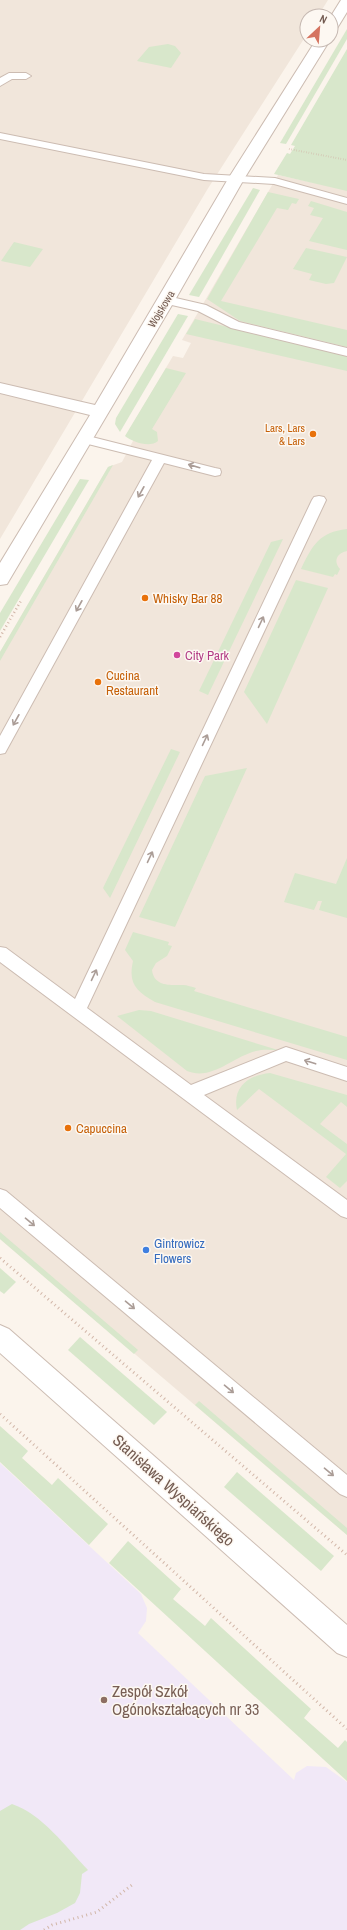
<svg xmlns="http://www.w3.org/2000/svg" width="347" height="1930" font-family="'Archivo Narrow',sans-serif">
  <style>
    .residential { fill: #f1e6db }
    .education { fill: #f1e8f7 }
    .green { fill: #d8e7cb }
    .lines { fill: none; stroke-linecap: round; stroke-linejoin: round }
    .lane-casing { stroke: #ccbcb2; stroke-width: 2 }
    .street-casing { stroke: #ccbcb2; stroke-width: 2 }
    .path-far2 { stroke: #d2b7a9; stroke-width: 2; stroke-dasharray: 0.5 2; stroke-linecap: butt }
    .path-far1 { stroke: #d2b7a9; stroke-width: 2.5; stroke-dasharray: 1 3; stroke-linecap: butt }
    .path { stroke: #d2b7a9; stroke-width: 3; stroke-dasharray: 1 3.5; stroke-linecap: butt }
    .lane { fill: #fff; fill-rule: evenodd }
    .street { fill: #fff; fill-rule: evenodd }
    .oneway { stroke: #ab9d97 }
    .food-dot { fill: #e8710a; stroke: #fdf8f2; stroke-width: 1.5 }
    .hotel-dot { fill: #d1479c; stroke: #fdf8f2; stroke-width: 1.5 }
    .shop-dot { fill: #3f7fe0; stroke: #fdf8f2; stroke-width: 1.5 }
    .education-dot { fill: #8d6e63; stroke: #fdf8f2; stroke-width: 1.5 }
    .labels { text-anchor: middle; stroke-width: 3; stroke-linejoin: round; paint-order: stroke }
    .far-street-label { font-size: 11px; fill: #735b51; stroke: #fdf8f2 }
    .far-food-label { font-size: 11px; fill: #c56008; stroke: #fdf8f2; text-anchor: end }
    .food-label { font-size: 13px; fill: #c56008; stroke: #fdf8f2; text-anchor: start }
    .hotel-label { font-size: 13px; fill: #b23c85; stroke: #fdf8f2; text-anchor: start }
    .shop-label { font-size: 13px; fill: #366cbe; stroke: #fdf8f2; text-anchor: start }
    .near-street-label { font-size: 16px; fill: #735b51; stroke: #fdf8f2 }
    .near-education-label { font-size: 16px; fill: #785e54; stroke: #fdf8f2; text-anchor: start }
  </style>
  <rect width="100%" height="100%" fill="#fbf4ec"/>
  <g class="residential">
    <path d="M0 0H328L318 16H307V34L207 190 0 539Z"/>
    <path d="M278 175 347 190V1535L0 1239V652L108 467 122 462 134 439 129 430 173 356 183 358 191 343 182 340Z"/>
  </g>
  <path class="education" d="M0 1463 141 1594 147 1608 146 1621 138 1633 294 1780 296 1773 307 1766 326 1767 347 1782V1930H0Z"/>
  <g class="green">
    <path d="M347 29V39L286 144 280 143Z"/>
    <path d="M168 44 175 46 181 53 171 68 137 61 149 47Z"/>
    <path d="M347 49V191L274 174 287 153 290 154 295 146 291 145Z"/>
    <path d="M253 188 260 190 199 297 189 295Z"/>
    <path d="M268 192 299 199 296 204 292 203 288 210 277 208 221 301 347 330V347L240 321 207 299Z"/>
    <path d="M311 201 347 212V250L309 241 323 218 310 215 314 208 308 206Z"/>
    <path d="M14 242 43 249 30 267 1 261Z"/>
    <path d="M306 248 347 257 334 283 326 284 309 280 312 274 293 269Z"/>
    <path d="M178 314 188 316 120 432 115 424 116 418Z"/>
    <path d="M195 319 347 356V371L186 334Z"/>
    <path d="M166 368 186 373 152 429 157 432 158 441C150 448 132 442 125 436Z"/>
    <path d="M113 465 0 661V652L108 467Z"/>
    <path d="M80 479 89 480 0 631V613Z"/>
    <path d="M347 529V551C337 553 333 561 340 569L337 575 335 574 333 577 301 569C312 546 319 532 347 529Z"/>
    <path d="M283 539 208 695 199 691 271 542Z"/>
    <path d="M296 580 328 588 267 724 244 692Z"/>
    <path d="M171 749 180 752 110 898 103 888Z"/>
    <path d="M247 768 175 927 139 917 205 776Z"/>
    <path d="M347 858V918L319 910 322 901H318L314 910 284 902 295 873 336 884Z"/>
    <path d="M133 932 169 942 168 945 172 946 167 956 156 963 152 970C154 987 171 985 183 985 187 985 192 987 196 988L194 991 347 1037V1060L155 1002C136 991 128 984 133 961L125 950Z"/>
    <path d="M139 1010 151 1011 278 1050C271 1050 263 1049 256 1051 232 1057 212 1081 187 1071L117 1016Z"/>
    <path d="M270 1073 347 1095V1107L341 1102 320 1124 347 1144V1181L340 1188 326 1177 346 1154 259 1089 237 1110C232 1087 249 1075 270 1073Z"/>
    <path d="M0 1232 138 1350 134 1354 0 1239Z"/>
    <path d="M0 1268 16 1282 4 1294 0 1291Z"/>
    <path d="M80 1337 167 1412 154 1425 68 1350Z"/>
    <path d="M199 1401 347 1528V1535L195 1405Z"/>
    <path d="M0 1426 28 1451 22 1458 52 1485 58 1478 108 1524 89 1545 0 1462Z"/>
    <path d="M237 1472 334 1556 321 1571 224 1487Z"/>
    <path d="M128 1541 181 1589 173 1599 205 1626 211 1618 311 1709 304 1718 338 1748 345 1740 347 1742V1781L109 1563Z"/>
    <path d="M12 1804C42 1814 66 1847 88 1870L82 1874 80 1893 75 1903 57 1913 29 1924 20 1930H0V1811Z"/>
  </g>
  <g class="lines">
    <g class="lane-casing">
      <g id="lane">
        <path d="M9 73H26L31 76 26 79H12L0 86V78Z"/>
        <path d="M0 133 204 174 275 178 347 198V204L274 184 204 180 0 139Z"/>
        <path d="M167 296 206 305 239 322 347 348V356L231 328 198 311 163 303 161 300Z"/>
        <path d="M84 435 215 468 220 469 221 472 220 475 215 476 164 463 5 753 0 754V736L152 460 80 442 78 439 80 436Z"/>
        <path d="M319 496 324 497 326 500 87 1008 191 1085 286 1047 347 1067V1081L286 1061 204 1095 347 1200V1218L341 1216 0 962V947L6 948 75 999 312 500 314 497Z"/>
        <path d="M0 1189 6 1191 347 1475V1497L340 1494 0 1208Z"/>
      </g>
    </g>
    <g class="street-casing">
      <g id="street">
        <path d="M341 0H347V12L336 30 331 31V16Z"/>
        <path d="M316 40H330L244 179 175 300 7 584 0 585V563L90 415 0 393V383L95 405 228 179Z"/>
        <path d="M0 1325 9 1329 347 1625V1657L337 1653 0 1353Z"/>
      </g>
    </g>
    <path class="path-far2" d="M289 149 347 160"/>
    <path class="path-far1" d="M0 637 22 599"/>
    <g class="path">
      <path d="M0 1258 347 1555"/>
      <path d="M0 1414 347 1729"/>
      <path d="M44 1930 52 1925 97 1912 132 1885"/>
    </g>
    <use href="#lane" class="lane"/>
    <use href="#street" class="street"/>
  </g>
  <defs><path id="oneway-shaft" d="M-6 0H5M1.5-3L5.5 0L1.5 3" fill="none" stroke-width="1.6" stroke-linecap="round" stroke-linejoin="round"/></defs>
  <g class="oneway">
    <use href="#oneway-shaft" transform="translate(194 466) rotate(-164)"/>
    <use href="#oneway-shaft" transform="translate(141 492) rotate(119)"/>
    <use href="#oneway-shaft" transform="translate(79 606) rotate(119)"/>
    <use href="#oneway-shaft" transform="translate(261 622) rotate(-65)"/>
    <use href="#oneway-shaft" transform="translate(16 720) rotate(119)"/>
    <use href="#oneway-shaft" transform="translate(205 740) rotate(-65)"/>
    <use href="#oneway-shaft" transform="translate(150 857) rotate(-65)"/>
    <use href="#oneway-shaft" transform="translate(94 975) rotate(-65)"/>
    <use href="#oneway-shaft" transform="translate(310 1062) rotate(-162)"/>
    <use href="#oneway-shaft" transform="translate(30 1222) rotate(40)"/>
    <use href="#oneway-shaft" transform="translate(130 1305) rotate(40)"/>
    <use href="#oneway-shaft" transform="translate(229 1389) rotate(40)"/>
    <use href="#oneway-shaft" transform="translate(329 1472) rotate(40)"/>
  </g>
  <g class="food-dot">
    <circle cx="313" cy="434" r="4"/>
    <circle cx="145" cy="598" r="4"/>
    <circle cx="98" cy="682" r="4"/>
    <circle cx="68" cy="1128" r="4"/>
  </g>
  <circle class="hotel-dot" cx="177" cy="655" r="4"/>
  <circle class="shop-dot" cx="146" cy="1250" r="4"/>
  <circle class="education-dot" cx="104" cy="1700" r="4"/>
  <g class="labels">
    <g class="far-street-label">
      <text transform="translate(161 309) rotate(-59)" y="4">Wojskowa</text>
    </g>
    <g class="far-food-label">
      <text x="305" y="432">Lars, Lars<tspan x="305" dy="13">&amp; Lars</tspan></text>
    </g>
    <g class="food-label">
      <text x="153" y="603">Whisky Bar 88</text>
      <text x="106" y="680">Cucina<tspan x="106" dy="15">Restaurant</tspan></text>
      <text x="76" y="1133">Capuccina</text>
    </g>
    <g class="hotel-label">
      <text x="185" y="660">City Park</text>
    </g>
    <g class="shop-label">
      <text x="154" y="1248">Gintrowicz<tspan x="154" dy="15">Flowers</tspan></text>
    </g>
    <g class="near-street-label">
      <text transform="translate(174 1490) rotate(42)" y="6">Stanisława Wyspiańskiego</text>
    </g>
    <g class="near-education-label">
      <text x="112" y="1697">Zespół Szkół<tspan x="112" dy="18">Ogónokształcących nr 33</tspan></text>
    </g>
  </g>
  <g transform="translate(319 28) rotate(26)"><circle r="19" fill="#fdf8f2" stroke="#c6b9b2"/>
  <path d="M0-3L7 15L0 10L-7 15Z" fill="#d57460"/>
  <text y="-6" font-size="11" font-weight="bold" text-anchor="middle" fill="#735b51">N</text>
  </g>
</svg>
